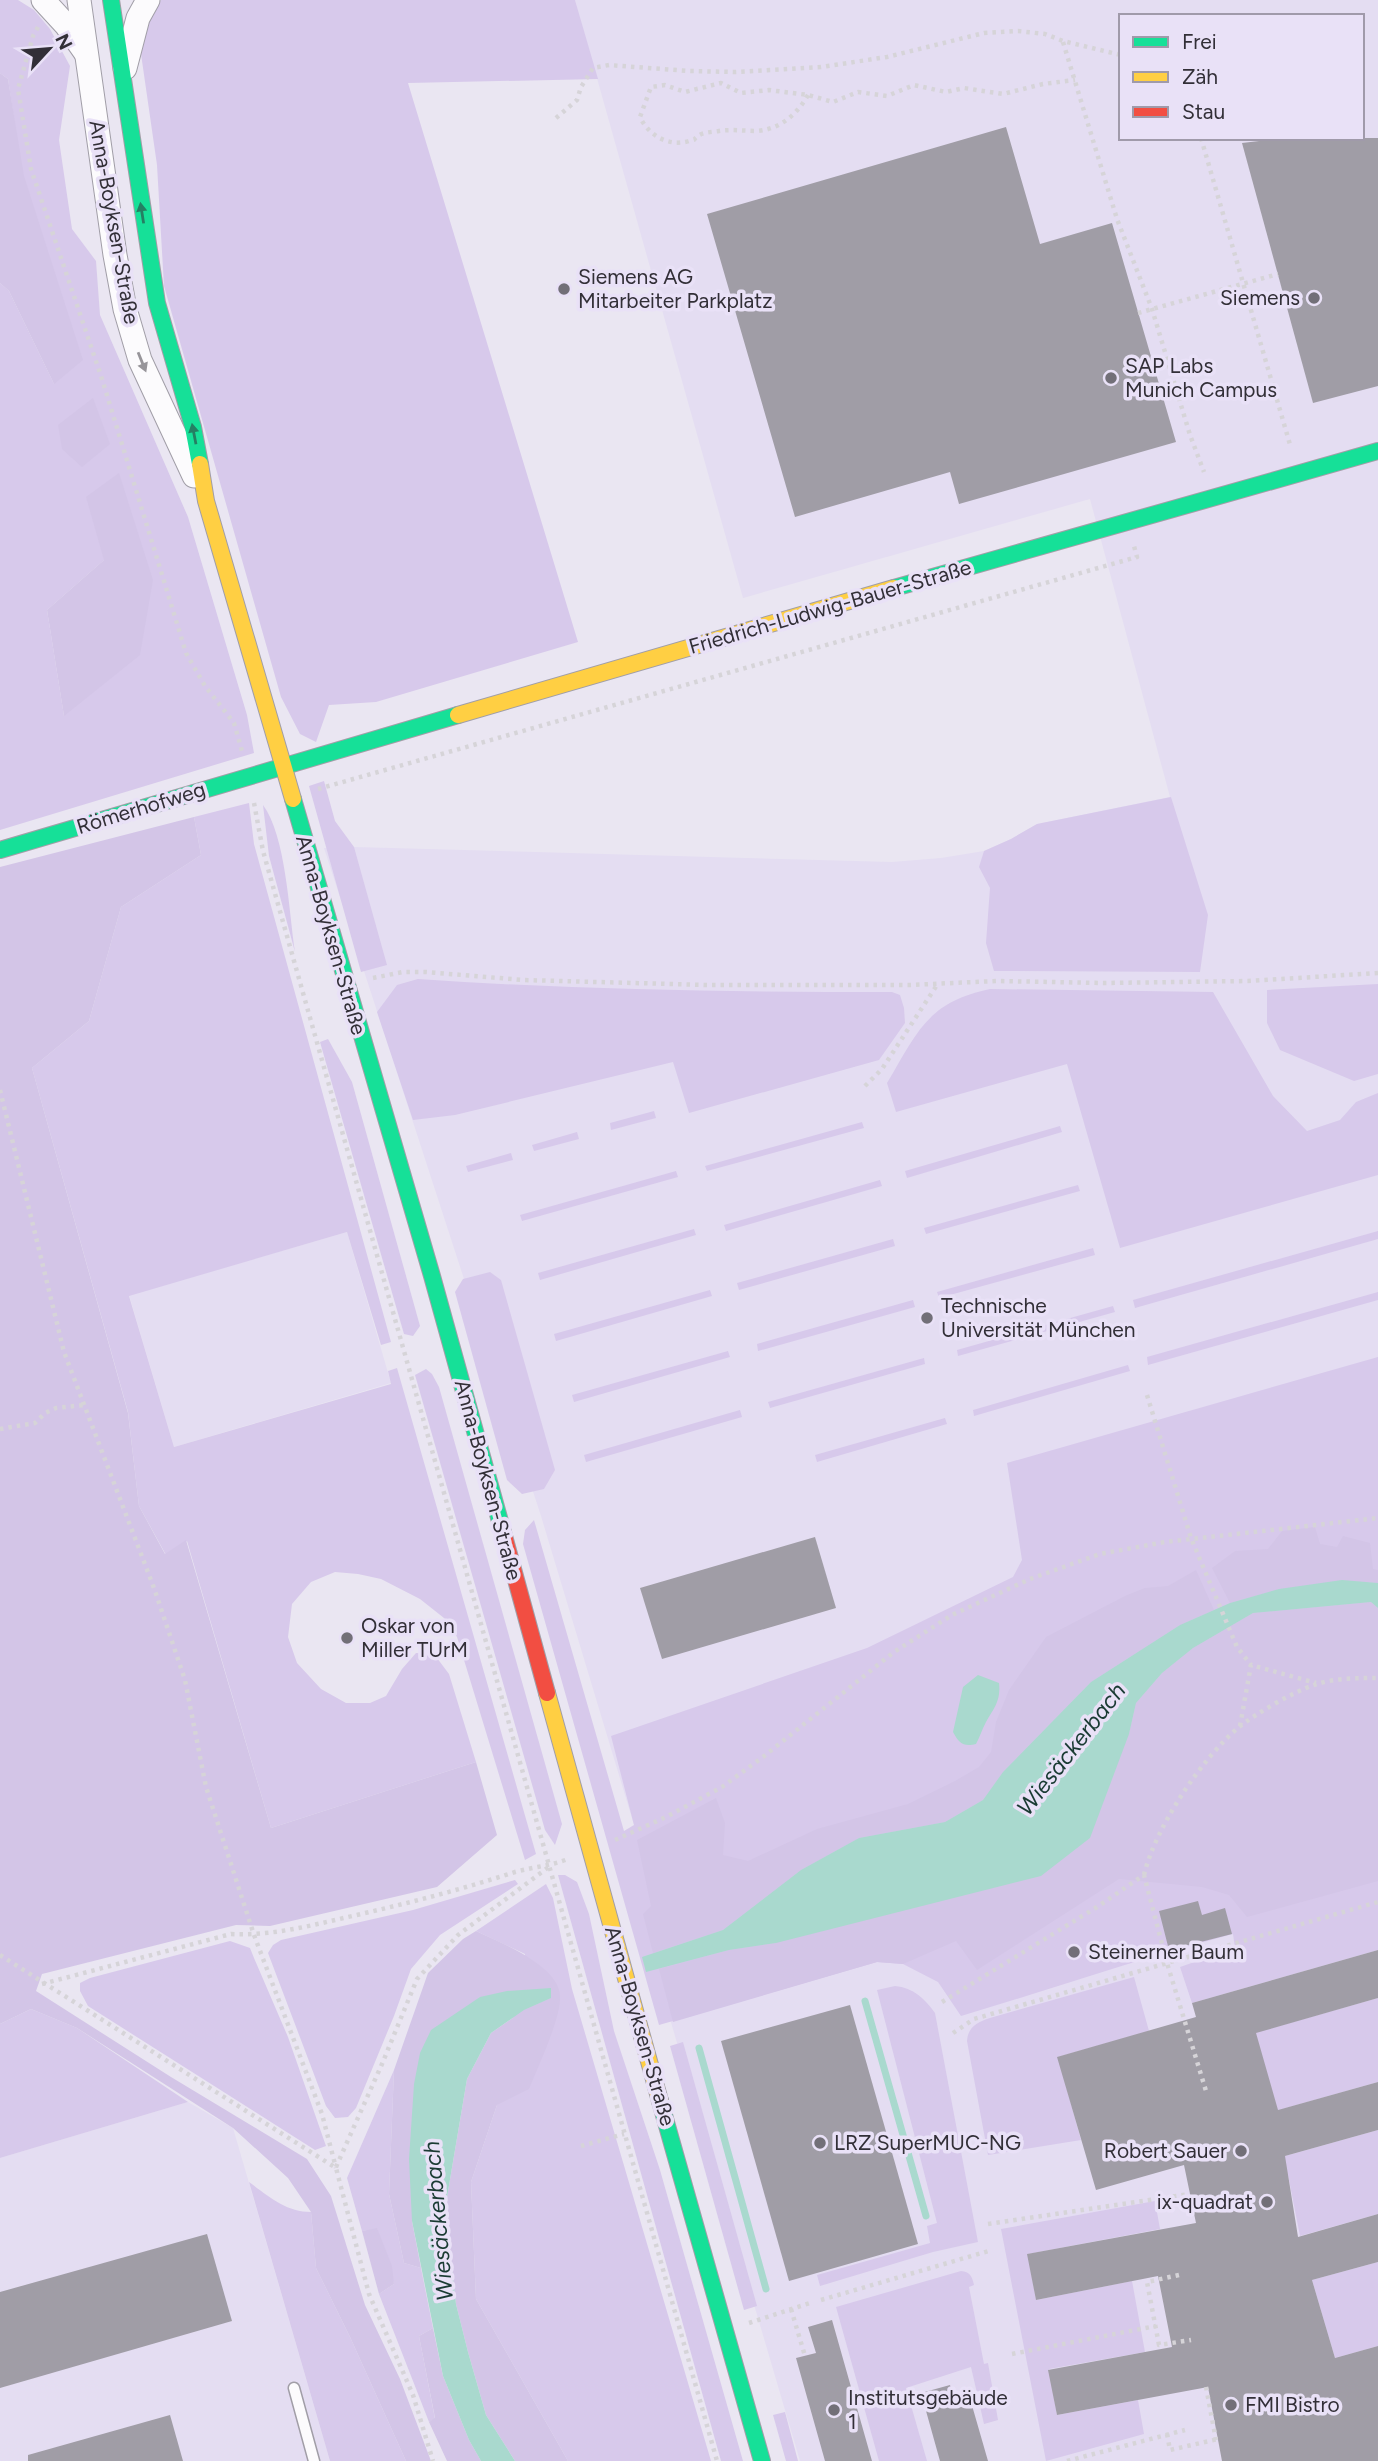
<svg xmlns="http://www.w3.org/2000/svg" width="1378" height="2461" font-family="Figtree,sans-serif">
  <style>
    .built { fill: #e4ddf2; fill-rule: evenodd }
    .green { fill: #d7c9eb; fill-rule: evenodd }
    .forest { fill: #d3c5e7 }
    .water { fill: #a9d9ce }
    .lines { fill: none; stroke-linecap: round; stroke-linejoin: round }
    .stream { stroke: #a9d9ce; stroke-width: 7 }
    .building { fill: #a09da6 }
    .lane-casing { stroke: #a19ea7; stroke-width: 13 }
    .street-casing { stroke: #a19ea7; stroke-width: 25 }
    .fast-casing { stroke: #a19ea7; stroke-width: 18 }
    .slow-casing { stroke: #a19ea7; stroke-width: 18 }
    .jam-casing { stroke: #a19ea7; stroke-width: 18 }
    .path { stroke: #d6d4d8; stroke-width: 4.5; stroke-dasharray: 3.5 5; stroke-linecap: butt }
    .lane { stroke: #fcfbfd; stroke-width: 10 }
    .street { stroke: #fcfbfd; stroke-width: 23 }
    .fast { stroke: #16e098; stroke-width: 16 }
    .slow { stroke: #ffcf43; stroke-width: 16 }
    .jam { stroke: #f24e42; stroke-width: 16 }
    .oneway { fill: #257f63 }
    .oneway2 { fill: #97959a }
    .poi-dot { fill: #726f78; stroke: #e9e1f7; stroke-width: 2.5 }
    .labels { text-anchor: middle; stroke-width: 7; stroke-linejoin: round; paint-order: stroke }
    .street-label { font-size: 21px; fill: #322f37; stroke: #e9e1f7 }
    .poi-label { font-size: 21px; fill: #322f37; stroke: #e9e1f7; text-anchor: start }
    .water-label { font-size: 23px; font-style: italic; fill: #1a3b33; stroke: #e9e1f7 }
  </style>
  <rect width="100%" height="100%" fill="#eae6f2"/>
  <g class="built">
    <path d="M575 0H1378V2461H800L660 1985 634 1825 541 1516 324 848 354 847 892 862 941 858 984 851 1011 839 1037 824 1170 797 1090 499 743 598ZM1121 16H1362V138H1121Z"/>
    <path d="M347 1232 391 1383 174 1447 129 1295Z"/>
    <path d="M188 2102 233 2128 330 2461H0V2158Z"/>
  </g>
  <g class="green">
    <path d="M0 0H18L34 10 50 29 70 66 59 140 72 229 96 261 100 315 188 517 247 715 254 753 0 830V283L9 291 54 384 8 79 0 73ZM104 560 64 716 47 610Z"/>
    <path d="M161 0H575L598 79 408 83 578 642 376 702 329 705 316 742 300 734 281 697 164 286 157 165 140 47 151 11Z"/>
    <path d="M324 781 335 821 354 847 387 965 361 972 309 786Z"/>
    <path d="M1171 797 1208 915 1200 972 994 971 986 943 990 888 979 867 984 851 1011 839 1037 824Z"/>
    <path d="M249 803 254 844 391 1342 381 1345 347 1232 129 1296 174 1447 391 1384 388 1371 397 1368 536 1854 525 1860 457 1637 444 1618 420 1599 381 1579 358 1574 335 1572 311 1582 292 1604 288 1637 297 1663 321 1689 346 1703H370L386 1696 402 1669 416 1653 434 1654 449 1674 476 1762 271 1828 187 1541 166 1555 139 1506 128 1412 32 1068 89 1021 121 907 201 855 194 817Z"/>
    <path d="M263 805C286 836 289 912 295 952L269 856Z"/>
    <path d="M418 979C576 990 734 992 892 992L900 995 904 1008 905 1023 879 1060 689 1113 673 1062 455 1115 413 1120 377 1012 397 985Z"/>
    <path d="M1378 984V1074L1354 1081 1280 1050 1267 1023V990Z"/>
    <path d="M990 989 1213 992 1273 1096 1307 1131 1340 1120 1356 1102 1378 1093V1175L1120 1248 1067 1064 896 1112 887 1083C917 1033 927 1002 990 989Z"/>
    <path d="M328 1039 352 1082 420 1326 413 1336 404 1334 395 1303 320 1042Z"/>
    <path d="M654 1111 656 1118 611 1130 610 1123Z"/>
    <path d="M862 1122 864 1128 707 1171 705 1166Z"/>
    <path d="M1060 1126 1062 1132 907 1178 905 1171Z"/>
    <path d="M577 1132 579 1139 534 1151 532 1145Z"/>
    <path d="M511 1153 513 1160 468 1172 466 1166Z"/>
    <path d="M676 1171 678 1177 522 1221 520 1215Z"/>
    <path d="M880 1180 882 1186 726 1231 724 1225Z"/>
    <path d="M1078 1185 1080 1191 926 1234 924 1228Z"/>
    <path d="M694 1229 696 1235 540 1280 538 1273Z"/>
    <path d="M1378 1231V1239L1135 1308 1133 1300Z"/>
    <path d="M893 1239 895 1246 739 1290 737 1283Z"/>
    <path d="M1093 1248 1095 1255 939 1298 937 1292Z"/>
    <path d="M490 1272 501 1280 555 1470 544 1489 522 1494 507 1480 455 1292 463 1279Z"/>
    <path d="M710 1290 712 1296 556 1341 554 1334Z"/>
    <path d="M1378 1292V1300L1148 1365 1147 1357Z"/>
    <path d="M913 1300 915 1307 758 1351 757 1344Z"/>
    <path d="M1113 1306 1115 1312 958 1356 957 1350Z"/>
    <path d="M728 1351 730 1357 574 1402 572 1395Z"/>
    <path d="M1378 1357V1950L1192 2003 1180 1967 1235 1948 1233 1934C1141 1958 1052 1989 961 2016L938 1982 903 1964 877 1962 659 2025 523 1544 525 1530 534 1520 624 1831 634 1825 611 1736 867 1648 1013 1577 1022 1560 1007 1463Z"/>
    <path d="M924 1358 925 1364 770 1408 768 1402Z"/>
    <path d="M1128 1365 1130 1371 974 1416 973 1410Z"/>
    <path d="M426 1369 432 1374 439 1387 562 1824 555 1845 545 1830 415 1375Z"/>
    <path d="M740 1410 742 1417 586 1462 584 1455Z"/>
    <path d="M945 1418 947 1424 817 1462 815 1455Z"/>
    <path d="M558 1875H565L577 1882 589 1914 614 2031 660 2170 743 2461H721Z"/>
    <path d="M515 1880 518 1884 440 1935 411 1969 394 2016 356 2108 348 2117 335 2118 326 2106 268 1953 273 1945 281 1940 413 1910Z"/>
    <path d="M546 1884 553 1898 572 1989 711 2461H568L476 2299 471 2182 497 2105 525 1954 476 1931Z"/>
    <path d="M230 1941 250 1948 254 1958 288 2037 326 2146 315 2150 88 2006 80 1991V1983L90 1978Z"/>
    <path d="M1134 1977 1149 2031 1058 2057 1081 2140 988 2155 967 2041C968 2027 977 2022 990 2018Z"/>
    <path d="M895 1986C914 1988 924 1998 935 2013L978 2242 933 2252 820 2286 817 2275 930 2243 927 2226 937 2223 877 1990Z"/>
    <path d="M1378 1998V2082L1265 2114 1243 2036Z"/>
    <path d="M31 2009 77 2028 188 2102 0 2158V2024Z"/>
    <path d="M683 2042 757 2306 744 2310 670 2046Z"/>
    <path d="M394 2070 389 2194 404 2263 421 2268 433 2328 419 2336 435 2419 429 2422 379 2294 394 2284 377 2229 362 2231 347 2178Z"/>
    <path d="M1378 2130V2214L1300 2236 1288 2175 1278 2158Z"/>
    <path d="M249 2182C268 2196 286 2212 311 2212L316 2268 350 2337 406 2461H330Z"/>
    <path d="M1155 2201 1160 2229 1028 2254 1036 2300 1132 2281 1145 2352 1049 2369 1057 2415 1138 2400 1144 2434 1046 2461 1001 2229Z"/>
    <path d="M1378 2262V2346L1335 2358 1312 2280Z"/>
    <path d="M961 2271C970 2272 972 2276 974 2285L969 2287 984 2364 988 2363 998 2420 984 2424 971 2367 906 2388 927 2461H879L836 2307Z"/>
    <path d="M785 2412 798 2461H786L773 2415Z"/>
  </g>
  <g class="forest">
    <path d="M0 73 8 79 24 176 83 360 54 384 9 291 0 283Z"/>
    <path d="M93 398 110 444 82 467 62 449 58 425Z"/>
    <path d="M119 473 153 580 140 655 64 716 47 610 104 560 86 497Z"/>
    <path d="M194 817 201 855 121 907 89 1021 32 1068 128 1413 139 1506 165 1554 186 1540 271 1828 476 1762 497 1835 437 1887 270 1926 236 1925 42 1974 36 1991 171 2077 307 2159 331 2196 365 2305 400 2379 431 2461H406L350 2337 316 2268 311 2212 288 2178 233 2128 77 2028 31 2009 0 2024V867Z"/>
    <path d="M1315 1527 1320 1544 1337 1547 1343 1536 1370 1543 1373 1569 1378 1570V1583C1325 1579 1281 1588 1230 1603L1212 1568 1235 1551 1268 1549 1282 1531Z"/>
    <path d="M1196 1570 1214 1610 1180 1625 1091 1682 1003 1772 983 1800 945 1822 859 1838 801 1870 723 1930 653 1953 643 1914 651 1906 637 1840 716 1798 725 1823 723 1855 748 1861 817 1829 908 1804 955 1781 979 1767 991 1752 996 1722 1009 1690 1046 1637 1125 1596 1145 1588 1168 1586Z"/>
    <path d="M1371 1602 1378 1608V1881L1247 1917 1229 1895 1202 1887 1119 1879 977 1970 956 1941 903 1964 877 1962 673 2022 659 1969 729 1950 776 1943 1129 1734 1136 1703 1162 1673 1193 1648 1253 1613Z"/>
    <path d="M476 1931C499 1942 558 1965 560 1995 562 2016 538 2067 529 2089L497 2105 471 2182 476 2299 568 2461H515L486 2415 468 2352 456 2304 445 2209 467 2079 491 2033 524 2010 551 1998 480 1997 412 2221 421 2268 404 2263 389 2194 394 2070 428 1973 463 1939Z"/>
    <path d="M377 2228 392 2266 394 2284 379 2294 362 2231Z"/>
    <path d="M433 2328 443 2376 469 2440 481 2461H447L429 2422 435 2418 419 2336Z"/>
  </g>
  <g class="water">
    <path d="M1342 1580 1378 1583V1608L1371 1602 1253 1613 1193 1648 1162 1673 1136 1703 1129 1734 1090 1838 1041 1876 776 1943 729 1950 646 1972 642 1957 723 1930 801 1870 859 1838 945 1822 983 1800 1003 1772 1091 1682 1180 1625 1230 1603 1279 1589Z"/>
    <path d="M978 1675 999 1683C1001 1701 994 1708 986 1722 982 1729 980 1737 976 1744 963 1747 959 1743 953 1732L963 1687Z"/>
    <path d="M551 1988V1998L524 2010 491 2033 467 2079 445 2209 456 2304 468 2352 486 2415 515 2461H481L469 2440 443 2376 412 2221 409 2159 414 2084 420 2053 431 2030 480 1997 507 1991Z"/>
  </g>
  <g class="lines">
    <g class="stream">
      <path d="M865 2001 926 2216"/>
      <path d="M699 2048 766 2289"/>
    </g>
  </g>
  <g class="building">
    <path d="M1006 127 1040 244 1112 223 1176 442 959 504 950 472 795 517 707 214Z"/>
    <path d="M1284 138H1378V386L1313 403 1242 143Z"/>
    <path d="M815 1537 836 1608 662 1659 640 1588Z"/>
    <path d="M1198 1901 1202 1915 1225 1908 1232 1934 1169 1950 1159 1911Z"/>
    <path d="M1378 1950V1998L1256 2033 1278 2110 1378 2082V2130L1285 2156 1298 2237 1378 2214V2262L1312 2280 1335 2358 1378 2346V2461H1222L1208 2387 1057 2415 1048 2370 1172 2347 1158 2276 1036 2300 1027 2254 1196 2223 1184 2165 1096 2190 1057 2057 1196 2017 1192 2003Z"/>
    <path d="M850 2005 918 2244 789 2281 721 2041Z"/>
    <path d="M207 2234 232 2321 0 2388V2292Z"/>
    <path d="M832 2320 872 2461H825L796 2358 816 2353 808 2327Z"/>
    <path d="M950 2385 956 2406 971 2402 988 2461H940L921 2393Z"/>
    <path d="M170 2415 183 2461H28V2455Z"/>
  </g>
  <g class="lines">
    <g class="lane-casing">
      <path id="lane" d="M294 2388 314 2461"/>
    </g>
    <g class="street-casing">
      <g id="street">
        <path d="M43 0 66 25 85 52"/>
        <path d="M79 0 115 255 125 309 140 360 194 476"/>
        <path d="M125 68 138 18 148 0"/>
      </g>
    </g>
    <g class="fast-casing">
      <g id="fast">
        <path d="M111 0 157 303 193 427 200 464"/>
        <path d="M894 588 1378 451"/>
        <path d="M293 799 432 1276 501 1525"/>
        <path d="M0 850 458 715"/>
        <path d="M660 2101 762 2461"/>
      </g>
    </g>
    <g class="slow-casing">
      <g id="slow">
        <path d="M200 464 206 501 293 799"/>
        <path d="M458 715 894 588"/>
        <path d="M547 1693 660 2101"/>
      </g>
    </g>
    <g class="jam-casing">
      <path id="jam" d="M501 1525 547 1693"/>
    </g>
    <g class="path">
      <path d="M38 27 33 36 18 89 31 169 102 379 186 653 205 686 234 723 242 751"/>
      <path d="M1063 42 1117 219 1152 309 1190 435 1204 472"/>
      <path d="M808 95C797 114 781 129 757 131 744 131 732 129 719 131 713 132 703 132 698 136 691 141 698 139 689 141 669 147 649 136 640 117L651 87 665 85 685 92 721 83 741 93 769 90 808 95 833 102 858 92 887 96 914 85 946 92 964 88 1003 94 1043 84 1075 80"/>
      <path d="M556 118 577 100 581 87 593 68 609 65 689 71 735 72 821 67 887 57 984 33 1018 31 1045 34 1063 41 1121 55"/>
      <path d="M1201 138 1291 448"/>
      <path d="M1138 313 1278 274"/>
      <path d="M318 789 1137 557 1134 546"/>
      <path d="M254 803 263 851 717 2461"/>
      <path d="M373 978 403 972H426L523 980 708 985H909L997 981 1104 983 1248 981 1378 973"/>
      <path d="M865 1086 882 1069 937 985"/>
      <path d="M0 1090 64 1352 154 1588 185 1680 206 1787 254 1935 322 2114 336 2168"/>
      <path d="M1147 1395 1191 1538 1237 1647 1251 1665"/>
      <path d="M0 1429 35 1423 45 1413 56 1408 84 1405"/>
      <path d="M1240 1726 1251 1665 1316 1683"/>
      <path d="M615 1840 666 1817 722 1787 763 1757 894 1652 952 1615 1030 1579 1100 1554 1165 1542 1378 1518"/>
      <path d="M1144 1875C1155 1828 1202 1758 1239 1727 1257 1713 1293 1692 1314 1685 1333 1678 1358 1678 1378 1678"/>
      <path d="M0 1955 336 2168 369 2294 413 2395 433 2461"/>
      <path d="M42 1984 231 1934C271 1936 309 1926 348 1917 405 1904 460 1890 515 1872 533 1867 550 1866 568 1859"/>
      <path d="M942 2002 1097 1907 1144 1875 1167 1963 1206 2091"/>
      <path d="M953 2033 974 2019 1378 1902"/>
      <path d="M581 2146 624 2134"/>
      <path d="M336 2167 382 2064 417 1979 458 1935 550 1866"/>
      <path d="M988 2224 1190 2194"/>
      <path d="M1179 2275 1147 2282 1159 2345 1191 2340"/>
      <path d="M821 2300 992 2250"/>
      <path d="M791 2309 805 2356"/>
      <path d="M749 2323 813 2302"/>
      <path d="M1012 2354 1156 2326"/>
      <path d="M1206 2387 1216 2440"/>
      <path d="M1167 2434 1170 2450 1218 2439"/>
      <path d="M1067 2461 1185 2430"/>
    </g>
    <use href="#lane" class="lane"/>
    <use href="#street" class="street"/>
    <use href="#fast" class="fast"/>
    <use href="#slow" class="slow"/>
    <use href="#jam" class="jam"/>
  </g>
  <defs><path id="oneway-solid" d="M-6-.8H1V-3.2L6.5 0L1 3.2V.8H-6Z" transform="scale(1.75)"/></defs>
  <g class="oneway">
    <use href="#oneway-solid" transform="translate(142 213) rotate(-99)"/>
    <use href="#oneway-solid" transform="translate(194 434) rotate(-101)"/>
  </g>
  <use class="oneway2" href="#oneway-solid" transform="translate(142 362) rotate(68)"/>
  <g class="poi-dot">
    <circle cx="564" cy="289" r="7"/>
    <circle cx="1314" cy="298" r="7"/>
    <circle cx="1111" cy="378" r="7"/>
    <circle cx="927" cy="1318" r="7"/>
    <circle cx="347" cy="1638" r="7"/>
    <circle cx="1074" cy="1952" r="7"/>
    <circle cx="820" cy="2143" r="7"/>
    <circle cx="1241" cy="2151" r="7"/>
    <circle cx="1267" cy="2202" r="7"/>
    <circle cx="1231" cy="2405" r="7"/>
    <circle cx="834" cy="2410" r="7"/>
  </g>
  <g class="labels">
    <g class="street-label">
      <text transform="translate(114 222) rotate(80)" y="7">Anna-Boyksen-Straße</text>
      <text transform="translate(830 607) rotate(-16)" y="7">Friedrich-Ludwig-Bauer-Straße</text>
      <text transform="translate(141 808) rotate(-17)" y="7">Römerhofweg</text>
      <text transform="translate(331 935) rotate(74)" y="7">Anna-Boyksen-Straße</text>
      <text transform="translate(488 1480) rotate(75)" y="7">Anna-Boyksen-Straße</text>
      <text transform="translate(640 2026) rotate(74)" y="7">Anna-Boyksen-Straße</text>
    </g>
    <g class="poi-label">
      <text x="578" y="284">Siemens AG<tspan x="578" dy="24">Mitarbeiter Parkplatz</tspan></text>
      <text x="1300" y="305" text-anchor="end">Siemens</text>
      <text x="1125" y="373">SAP Labs<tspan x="1125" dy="24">Munich Campus</tspan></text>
      <text x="941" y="1313">Technische<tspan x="941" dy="24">Universität München</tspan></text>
      <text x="361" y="1633">Oskar von<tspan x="361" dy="24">Miller TUrM</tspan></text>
      <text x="1088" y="1959">Steinerner Baum</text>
      <text x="834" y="2150">LRZ SuperMUC-NG</text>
      <text x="1227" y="2158" text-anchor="end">Robert Sauer</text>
      <text x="1253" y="2209" text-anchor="end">ix-quadrat</text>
      <text x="848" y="2405">Institutsgebäude<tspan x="848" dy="24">1</tspan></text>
      <text x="1245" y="2412">FMI Bistro</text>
    </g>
    <g class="water-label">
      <text transform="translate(1071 1749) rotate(-52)" y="8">Wiesäckerbach</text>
      <text transform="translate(438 2221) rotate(-95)" y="8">Wiesäckerbach</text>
    </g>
  </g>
  <rect x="1119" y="14" width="245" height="126" fill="#e9e1f7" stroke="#a09aaa" stroke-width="2"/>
  <rect x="1133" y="37" width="35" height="10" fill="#16e098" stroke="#a09aaa" stroke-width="2"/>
  <text x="1182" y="49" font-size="21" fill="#322f37">Frei</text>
  <rect x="1133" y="72" width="35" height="10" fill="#ffcf43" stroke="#a09aaa" stroke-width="2"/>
  <text x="1182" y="84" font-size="21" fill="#322f37">Zäh</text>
  <rect x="1133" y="107" width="35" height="10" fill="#f24e42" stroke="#a09aaa" stroke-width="2"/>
  <text x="1182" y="119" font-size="21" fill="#322f37">Stau</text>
  <g transform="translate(49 49) rotate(64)" stroke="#e9e1f7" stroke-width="5" paint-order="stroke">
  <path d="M0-5L12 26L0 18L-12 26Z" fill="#322f37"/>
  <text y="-10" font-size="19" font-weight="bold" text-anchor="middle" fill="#322f37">N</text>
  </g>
</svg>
